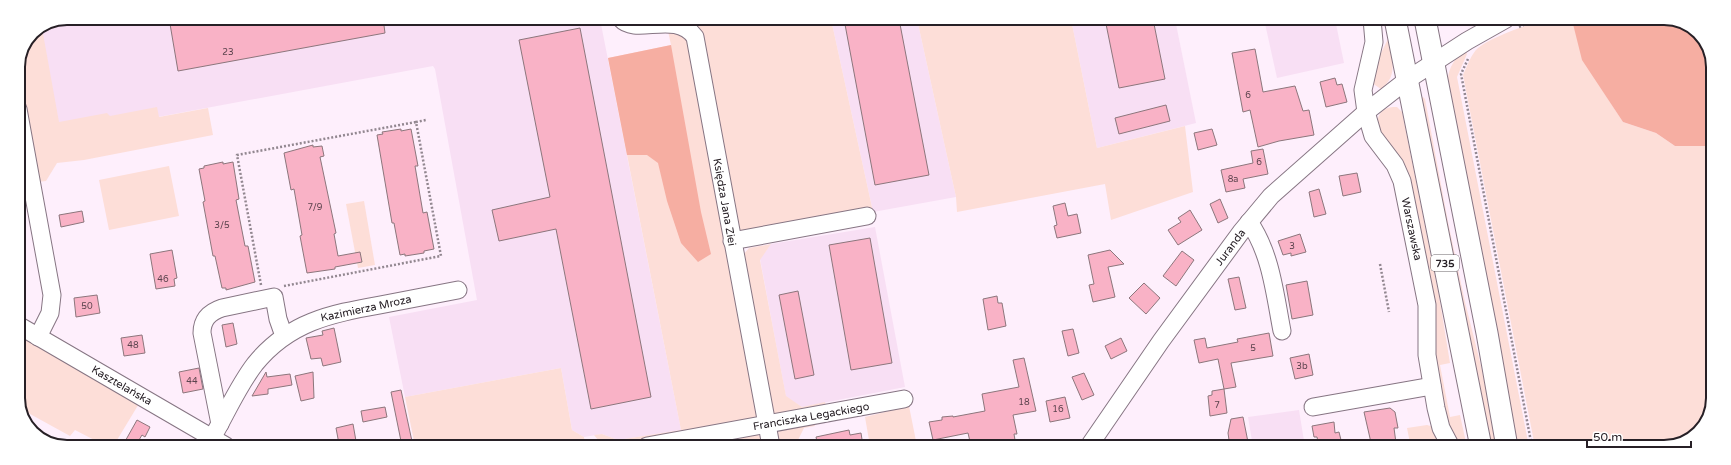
<svg xmlns="http://www.w3.org/2000/svg" width="1731" height="465" font-family="'Varela Round',sans-serif">
  <style>
    .built { fill: #f8dff4 }
    .green { fill: #fdded8 }
    .forest { fill: #f6aea2 }
    .building { fill: #f9b2c6; stroke: #8c767c }
    .lines { fill: none; stroke-linecap: round; stroke-linejoin: round }
    .minor-casing { stroke: #867583; stroke-width: 19 }
    .major-casing { stroke: #867583; stroke-width: 23 }
    .path { stroke: #928790; stroke-width: 2.5; stroke-dasharray: 2 2; stroke-linecap: butt }
    .minor { stroke: #fff; stroke-width: 17 }
    .major { stroke: #fff; stroke-width: 21 }
    .labels { text-anchor: middle; stroke-width: 3; stroke-linejoin: round; paint-order: stroke }
    .number-label { font-size: 9px; fill: #5c444e }
    .shield { fill: #fff; stroke: #686367; stroke-width: 1 }
    .shield-label { font-size: 10px; font-weight: bold; fill: #272026 }
    .street-label { font-size: 11px; fill: #272026; stroke: #fff }
    .rim { fill: none; stroke: #272026; stroke-width: 2 }
  </style>
  <rect width="100%" height="100%" fill="#feeffc"/>
  <g class="built">
    <path d="M67 18 600 19 681 430 618 440 602 434 584 437 572 430 561 368 405 397 389 317 477 300 435 69 433 66 50 137 32 32Z"/>
    <path d="M831 19H917L956 197 873 212Z"/>
    <path d="M1071 19H1175L1196 123 1097 148Z"/>
    <path d="M1264 19H1335L1344 63 1277 78Z"/>
    <path d="M875 227 905 387 802 407 786 397 760 259 771 244Z"/>
    <path d="M1299 410 1305 447H1253L1248 417Z"/>
  </g>
  <g class="green">
    <path d="M689 19H831L873 212 739 234 703 39 700 29Z"/>
    <path d="M917 19H1071L1097 148 1185 126 1193 192 1111 220 1105 184 957 212 956 197Z"/>
    <path d="M1543 19H1572L1583 60 1623 122 1656 133 1675 146H1713L1711 411 1694 437 1665 447H1535L1463 75C1467 67 1471 54 1478 48 1491 37 1526 26 1543 19Z"/>
    <path d="M42 28 59 122 107 113 110 116 157 107 159 117 208 108 213 135 84 160 57 163 46 181 38 182 18 84V66L32 32Z"/>
    <path d="M668 31C678 31 684 35 688 43L759 417 755 420 603 446 594 435 602 434 618 440 681 430 608 58 671 45Z"/>
    <path d="M1388 39C1392 57 1399 76 1381 89L1372 83 1371 73Z"/>
    <path d="M1465 50 1467 54 1457 77 1529 447H1518L1448 83C1447 69 1455 58 1465 50Z"/>
    <path d="M1423 97 1425 99 1448 222 1465 302 1481 366 1497 447H1489L1420 98Z"/>
    <path d="M1393 107H1397L1402 112 1439 296 1450 363 1440 365 1450 417 1460 415 1467 447H1456L1449 435 1433 361 1434 308 1377 124C1378 113 1383 108 1393 107Z"/>
    <path d="M169 166 179 216 109 230 99 180Z"/>
    <path d="M364 201 375 265 358 268 346 204Z"/>
    <path d="M771 244 760 260 786 396 802 407 825 402 826 407 771 415 743 255 749 248Z"/>
    <path d="M18 331 140 402 114 445H104L75 430 70 436 21 409 18 402Z"/>
    <path d="M561 368 572 430 584 437 585 446H415L405 397Z"/>
    <path d="M909 406 917 446H870L865 417Z"/>
    <path d="M814 422 815 426 804 428 795 446H778L777 433 781 430Z"/>
    <path d="M1427 425 1434 427 1440 438 1434 447H1389L1410 443 1407 428Z"/>
    <path d="M757 434 763 439 765 446H746L739 437Z"/>
  </g>
  <g class="forest">
    <path d="M1572 20H1677L1701 35 1713 63V146H1675L1656 133 1623 122 1582 60Z"/>
    <path d="M671 45 701 212 711 254 698 262 681 243 667 201 658 163 647 155H627L608 58Z"/>
  </g>
  <g class="building">
    <path d="M169 18H383L385 33 178 71Z"/>
    <path d="M844 19H899L929 175 875 185Z"/>
    <path d="M1105 19H1153L1165 79 1119 88Z"/>
    <path d="M580 28 651 397 591 409 556 229 499 241 492 210 550 197 519 40Z"/>
    <path d="M1255 49 1263 92 1295 86 1303 111 1309 110 1314 135 1279 141 1258 147 1250 110 1243 112 1232 53Z"/>
    <path d="M1335 78 1337 85 1342 84 1347 102 1326 107 1320 82Z"/>
    <path d="M1166 105 1170 121 1119 134 1115 118Z"/>
    <path d="M401 129V131L411 129 418 166H415L423 213 427 212 434 249 424 251V253L405 256V254L400 255 394 223H392L377 135 383 134 382 132Z"/>
    <path d="M1212 129 1217 145 1198 150 1194 133Z"/>
    <path d="M313 145V147L322 146 324 156 320 157 336 233 334 234 338 256 360 252 362 262 335 267V269L307 273 300 236 302 235 294 189 291 190 284 153Z"/>
    <path d="M1263 149 1268 174 1243 179 1245 188 1226 192 1221 170 1253 163 1251 151Z"/>
    <path d="M223 162V164L233 162 239 199 236 200 245 246H248L255 282 226 290V288H222L215 256H213L203 202 205 201 199 169 204 168V166Z"/>
    <path d="M1357 173 1361 192 1343 196 1339 176Z"/>
    <path d="M1319 189 1326 214 1314 217 1309 192Z"/>
    <path d="M1220 199 1228 218 1218 223 1210 204Z"/>
    <path d="M1065 203 1068 216 1077 214 1081 233 1057 238 1054 226 1057 225 1053 206Z"/>
    <path d="M1190 210 1202 230 1178 245 1168 230 1181 222 1178 218Z"/>
    <path d="M82 211 84 222 61 227 59 215Z"/>
    <path d="M1300 234 1306 252 1291 256V253L1283 255 1278 241Z"/>
    <path d="M870 238 892 363 851 370 829 245Z"/>
    <path d="M172 250 177 278 174 279 175 286 156 289 150 254Z"/>
    <path d="M1110 250 1124 264 1108 267 1115 297 1093 302 1089 285 1094 284 1088 255Z"/>
    <path d="M1182 251 1194 260 1176 286 1163 276Z"/>
    <path d="M1239 277 1246 308 1235 310 1228 279Z"/>
    <path d="M1307 281 1313 315 1292 319 1286 285Z"/>
    <path d="M1144 283 1160 298 1146 314 1129 298Z"/>
    <path d="M798 291 814 375 795 379 779 295Z"/>
    <path d="M97 295 100 313 76 317 74 298Z"/>
    <path d="M997 296 998 303H1002L1006 326 988 330 983 299Z"/>
    <path d="M233 323 237 344 226 347 222 325Z"/>
    <path d="M334 328 341 362 323 366 321 358 311 359 306 338 323 335 322 331Z"/>
    <path d="M1073 329 1079 353 1068 356 1062 331Z"/>
    <path d="M1269 333 1273 356 1231 363 1236 387 1224 389 1218 359 1199 363 1194 340 1205 338 1207 348 1238 342 1237 339Z"/>
    <path d="M142 335 145 353 124 356 121 338Z"/>
    <path d="M1121 338 1127 351 1111 359 1105 346Z"/>
    <path d="M1309 354 1313 375 1295 379 1290 358Z"/>
    <path d="M1024 358 1036 411 1013 415 1017 434H1014L1015 440 989 444 990 446H971L968 433 933 440 929 422 942 420V417L953 416V417L985 411 982 394 1019 387 1013 360Z"/>
    <path d="M199 368 203 389 183 393 179 372Z"/>
    <path d="M266 372 267 377 290 374 292 385 268 389V394L252 396Z"/>
    <path d="M313 372 314 398 301 401 295 376Z"/>
    <path d="M1084 373 1094 395 1082 400 1072 377Z"/>
    <path d="M1224 389 1227 413 1210 416 1208 396 1212 395V391Z"/>
    <path d="M401 390 413 446H402L391 392Z"/>
    <path d="M1065 397 1070 418 1050 422 1046 401Z"/>
    <path d="M385 407 387 417 363 422 361 411Z"/>
    <path d="M1390 408 1395 412 1398 428H1394L1396 443 1372 447 1364 412Z"/>
    <path d="M1243 417 1249 447H1230L1228 433 1231 419Z"/>
    <path d="M137 420 150 427 145 437 142 435 136 445H123Z"/>
    <path d="M1334 422 1335 433 1339 432 1342 444 1319 447 1317 437H1314L1312 426Z"/>
    <path d="M353 424 356 441 339 444 336 428Z"/>
    <path d="M849 430 850 435 861 433 863 446H818L816 437Z"/>
  </g>
  <g class="lines">
    <g class="minor-casing">
      <g id="minor">
        <path d="M621 19C636 36 676 10 695 37L771 446"/>
        <path d="M1372 19 1374 42 1363 90 1366 112 1373 136 1395 165 1402 181 1427 305V355L1436 408 1441 428 1451 447"/>
        <path d="M18 109 52 295 50 313 38 337"/>
        <path d="M1249 222C1271 253 1275 295 1282 331"/>
        <path d="M732 241 867 216"/>
        <path d="M18 325 226 446"/>
        <path d="M1313 407 1432 386"/>
        <path d="M220 424 202 333C202 319 210 312 222 308L274 297 278 319 284 336"/>
        <path d="M212 438C226 414 238 386 255 364 289 322 330 314 380 305 406 300 432 295 458 290"/>
        <path d="M647 446 904 399"/>
        <path d="M1089 446 1161 341 1241 232 1271 196 1366 112 1407 80 1467 41 1506 19"/>
      </g>
    </g>
    <g class="major-casing">
      <g id="major">
        <path d="M1395 19 1481 447"/>
        <path d="M1425 19 1487 333 1507 447"/>
      </g>
    </g>
    <g class="path">
      <path d="M1442 24 1456 20"/>
      <path d="M1519 27 1537 19"/>
      <path d="M1468 59 1461 74 1532 447"/>
      <path d="M1380 264 1389 312"/>
      <path d="M261 285 237 155 416 122"/>
      <path d="M284 286 441 256 416 122 426 120"/>
    </g>
    <use href="#minor" class="minor"/>
    <use href="#major" class="major"/>
  </g>
  <g class="labels">
    <g class="number-label">
      <text x="228" y="55">23</text>
      <text x="1248" y="98">6</text>
      <text x="1259" y="165">6</text>
      <text x="1233" y="182">8a</text>
      <text x="315" y="210">7/9</text>
      <text x="222" y="228">3/5</text>
      <text x="1292" y="249">3</text>
      <text x="163" y="282">46</text>
      <text x="87" y="309">50</text>
      <text x="133" y="348">48</text>
      <text x="1253" y="351">5</text>
      <text x="1302" y="369">3b</text>
      <text x="192" y="384">44</text>
      <text x="1024" y="405">18</text>
      <text x="1217" y="408">7</text>
      <text x="1058" y="412">16</text>
    </g>
    <rect class="shield" x="1431" y="255" width="28" height="16" rx="3"/>
    <g class="shield-label">
      <text x="1445" y="267">735</text>
    </g>
    <g class="street-label">
      <text transform="translate(725 202) rotate(80)" y="4">Księdza Jana Ziei</text>
      <text transform="translate(1412 229) rotate(78)" y="4">Warszawska</text>
      <text transform="translate(1230 247) rotate(-53)" y="4">Juranda</text>
      <text transform="translate(366 308) rotate(-12)" y="4">Kazimierza Mroza</text>
      <text transform="translate(122 385) rotate(30)" y="4">Kasztelańska</text>
      <text transform="translate(811 416) rotate(-10)" y="4">Franciszka Legackiego</text>
    </g>
  </g>
  <path d="M0 0H1731V465H0ZM67 25H1664A42 42 0 0 1 1706 67V398A42 42 0 0 1 1664 440H67A42 42 0 0 1 25 398V67A42 42 0 0 1 67 25Z" fill="#fff" fill-rule="evenodd"/>
  <path class="rim" d="M67 25H1664A42 42 0 0 1 1706 67V398A42 42 0 0 1 1664 440H67A42 42 0 0 1 25 398V67A42 42 0 0 1 67 25Z"/>
  <path d="M1587 441v6h104v-6" fill="none" stroke="#272026" stroke-width="2"/>
  <text x="1593" y="441" font-size="12" fill="#272026" stroke="#ffffff" stroke-width="3" paint-order="stroke">50 m</text>
</svg>
